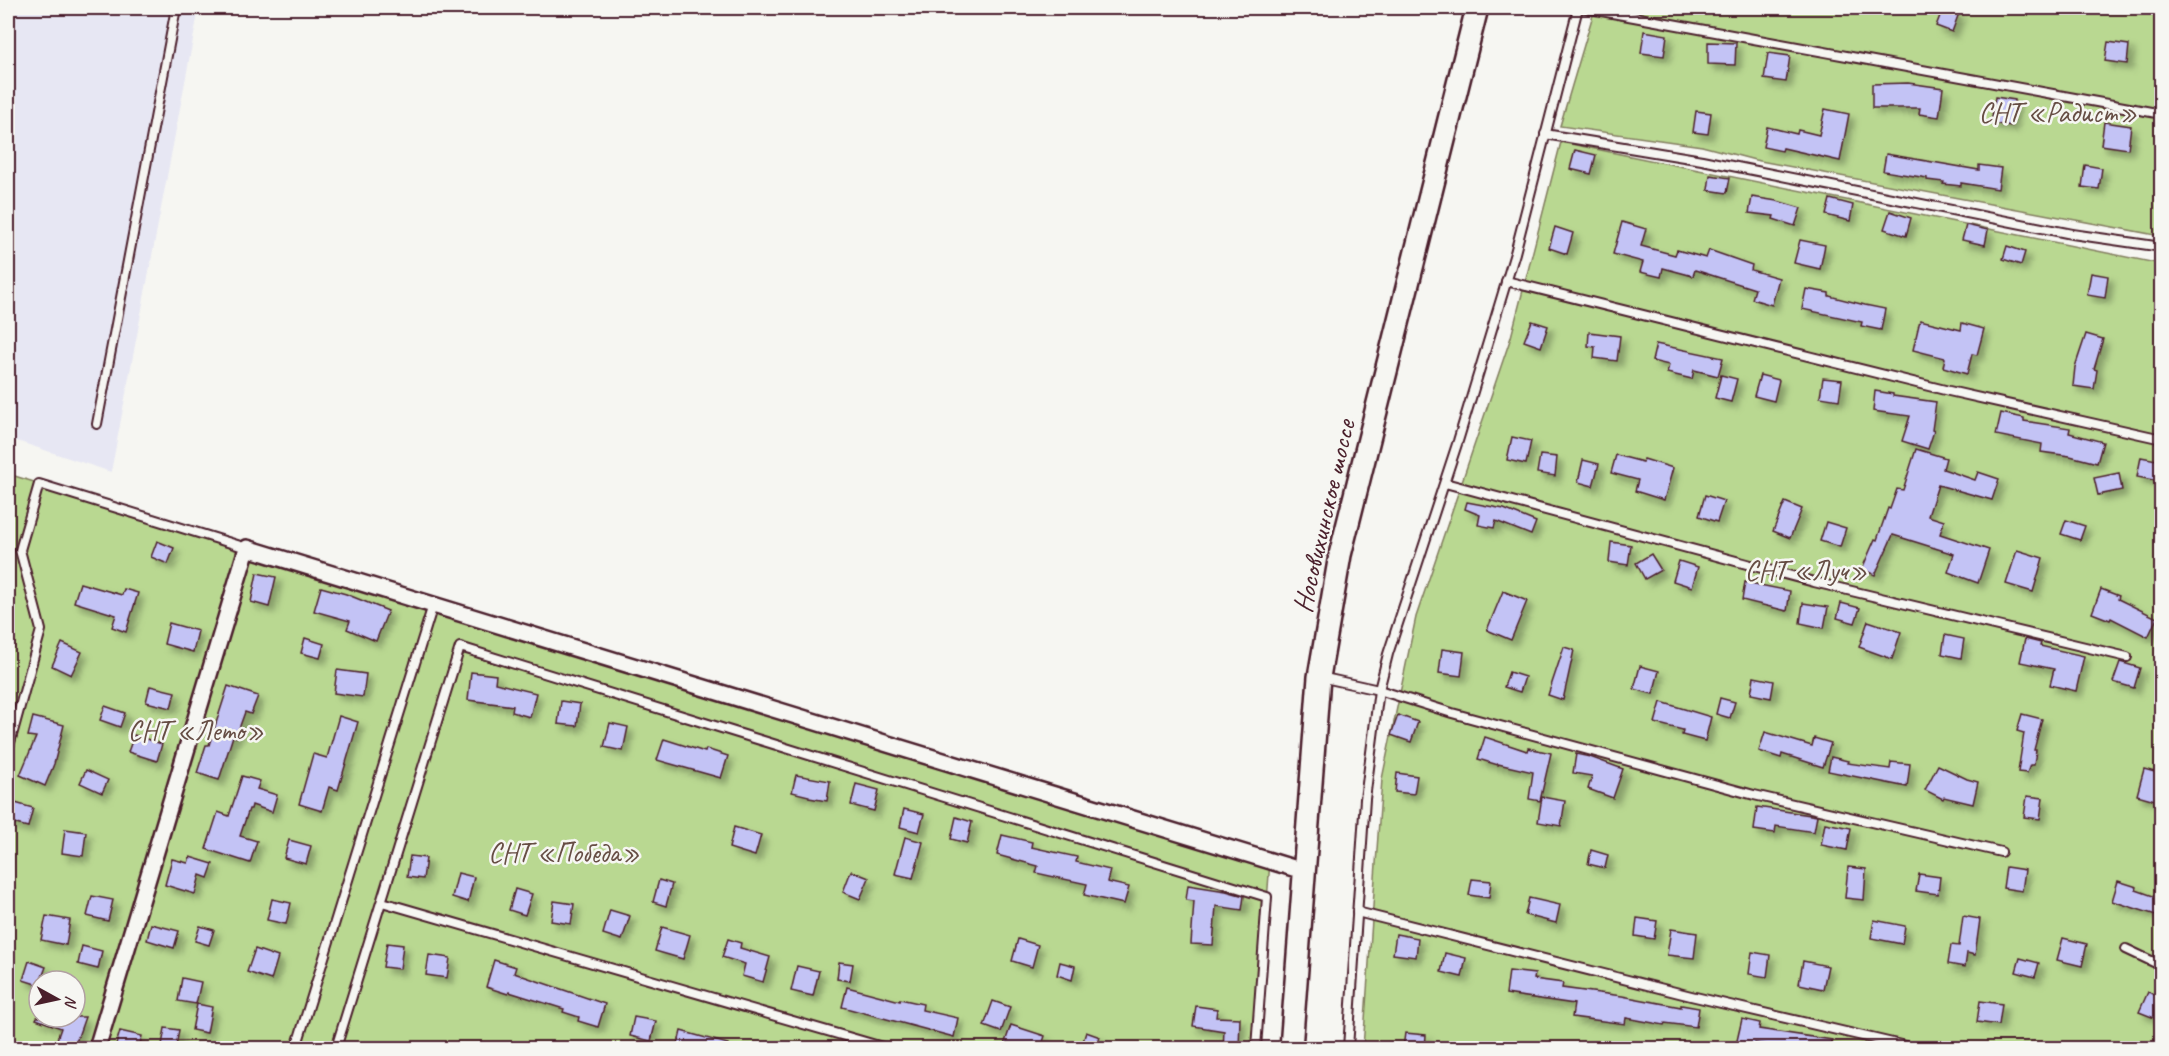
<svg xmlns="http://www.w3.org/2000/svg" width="2169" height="1056" font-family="Caveat,sans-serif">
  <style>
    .built { fill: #e7e7f3 }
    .green { fill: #b9d891; stroke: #827c5e; stroke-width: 1.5; fill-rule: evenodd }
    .building { fill: #c3c3f5; stroke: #4a1f2b; stroke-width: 1.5; filter: url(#shadow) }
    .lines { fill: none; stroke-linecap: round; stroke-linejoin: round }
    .lane-casing { stroke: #4a1f2b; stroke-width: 12 }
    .street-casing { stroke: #4a1f2b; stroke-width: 20 }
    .secondary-casing { stroke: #4a1f2b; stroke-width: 26 }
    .lane { stroke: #f6f6f2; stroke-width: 8 }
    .street { stroke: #f6f6f2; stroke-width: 15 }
    .secondary { stroke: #f6f6f2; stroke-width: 21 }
    .labels { text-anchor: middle; stroke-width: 5; stroke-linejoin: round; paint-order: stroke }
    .park-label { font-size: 28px; fill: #664d44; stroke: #f6f6f2 }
    .street-label { font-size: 28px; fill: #4a1f2b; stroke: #f6f6f2 }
  </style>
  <defs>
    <filter id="shadow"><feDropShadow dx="5.5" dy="5.5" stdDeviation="3" flood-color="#0004"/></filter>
  </defs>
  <rect width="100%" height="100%" fill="#f6f6f2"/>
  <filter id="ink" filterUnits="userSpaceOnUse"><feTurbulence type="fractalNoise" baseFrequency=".0167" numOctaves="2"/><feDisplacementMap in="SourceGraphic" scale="12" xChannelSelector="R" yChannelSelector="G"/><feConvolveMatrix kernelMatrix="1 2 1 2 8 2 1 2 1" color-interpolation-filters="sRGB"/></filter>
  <g filter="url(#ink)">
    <path class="built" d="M8 8H199L111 472 8 438Z"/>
    <g class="green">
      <path d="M1595 8H2161V236L1755 160 1702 146 1560 126Z"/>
      <path d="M1561 142 2161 264V1048H1363L1382 779 1416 617 1511 337Z"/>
      <path d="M8 474 1270 861 1256 1048H8ZM39 981H75V1017H39Z"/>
    </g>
    <g class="building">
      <path d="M1943 8 1959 13 1952 32 1936 26Z"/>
      <path d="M1644 31 1667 35 1664 56 1641 53Z"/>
      <path d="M1708 42 1736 43 1735 65 1708 64Z"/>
      <path d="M2108 42 2129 45 2127 64 2105 61Z"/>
      <path d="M1768 53 1790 56 1786 82 1764 79Z"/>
      <path d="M1908 83 1943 88 1939 117 1919 114 1920 108H1872V84Z"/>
      <path d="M1995 97 2015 100 2012 126 1991 123Z"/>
      <path d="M1825 109 1849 114 1840 161 1783 148 1782 151 1763 147 1767 127 1797 134 1798 130 1819 135Z"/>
      <path d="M1696 111 1711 113 1708 134 1693 132Z"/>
      <path d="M2104 122 2131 126 2128 149 2101 145Z"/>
      <path d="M1575 150 1596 155 1591 174 1570 169Z"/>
      <path d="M1886 154 1979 170V165L2001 168 1998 189 1961 183V186L1943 184 1944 182 1927 180V178L1883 171Z"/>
      <path d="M2085 165 2102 168 2099 189 2082 187Z"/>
      <path d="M1710 175 1730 178 1727 193 1708 190Z"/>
      <path d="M1752 197 1777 201 1801 208 1795 226 1773 219 1774 216 1749 213Z"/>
      <path d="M1830 199 1853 205 1850 221 1826 215Z"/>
      <path d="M1890 211 1911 218 1906 236 1884 229Z"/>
      <path d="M1622 222 1646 229 1641 246 1675 255 1677 250 1706 258 1709 250 1752 265 1751 270 1779 278 1772 305 1752 299 1755 289 1695 270 1693 276 1663 268 1661 277 1640 272 1643 262 1613 254Z"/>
      <path d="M1966 225 1988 230 1985 245 1962 240Z"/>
      <path d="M1555 227 1573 233 1567 254 1549 248Z"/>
      <path d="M1800 240 1825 245 1820 269 1794 263Z"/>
      <path d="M2007 246 2025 252 2021 265 2003 259Z"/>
      <path d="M2091 273 2108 276 2105 298 2087 295Z"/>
      <path d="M1806 289 1829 293V296L1865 305 1885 309 1881 330 1861 326 1862 322 1802 309Z"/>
      <path d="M1920 320 1961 330 1962 323 1984 329 1977 355 1972 354 1967 374 1943 367 1945 358 1913 350Z"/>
      <path d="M1532 321 1548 326 1541 347 1524 341Z"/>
      <path d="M1589 332 1620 336 1617 361 1594 358 1595 347 1588 346Z"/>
      <path d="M2086 334 2103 339 2094 369 2097 370 2094 389 2073 386 2075 367Z"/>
      <path d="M1656 344 1723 358 1718 376 1694 370 1692 379 1667 373 1669 365 1652 361Z"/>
      <path d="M1721 375 1737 379 1731 402 1715 398Z"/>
      <path d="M1760 375 1779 380 1774 401 1754 396Z"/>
      <path d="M1823 378 1842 380 1839 400 1820 397Z"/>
      <path d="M1875 391 1893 394V396L1936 402 1932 430 1934 431 1928 449 1902 441 1910 416 1873 411Z"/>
      <path d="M2001 413 2024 418V421L2070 428 2069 433 2103 442 2097 463 2070 456 2041 452 2042 444 1996 435Z"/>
      <path d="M1512 437 1531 441 1526 464 1507 460Z"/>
      <path d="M1916 449 1946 458 1943 469 1975 480 1978 472 1999 479 1992 500 1938 485 1928 516 1944 521 1940 534 1989 550 1978 583 1948 572 1954 554 1893 535 1875 575 1862 569 1875 539 1877 540 1888 508 1890 509 1897 489 1903 490Z"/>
      <path d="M1540 455 1557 457 1555 476 1537 473Z"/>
      <path d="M1616 455 1643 462 1644 459 1673 468 1664 500 1635 491 1638 480 1611 473Z"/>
      <path d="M2141 457 2162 461 2159 481 2137 477Z"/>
      <path d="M1583 460 1599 464 1593 486 1578 482Z"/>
      <path d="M2119 473 2122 490 2098 495 2094 478Z"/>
      <path d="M1705 495 1724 501 1717 522 1699 516Z"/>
      <path d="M1467 502 1504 509 1536 522 1531 535 1496 521 1494 528 1478 525 1480 515 1465 509Z"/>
      <path d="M1785 502 1802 509 1790 538 1773 531Z"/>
      <path d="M2066 520 2085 526 2080 540 2061 534Z"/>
      <path d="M1826 522 1846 528 1840 547 1820 541Z"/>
      <path d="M157 541 174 548 168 564 151 557Z"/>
      <path d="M1611 542 1631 545 1628 565 1609 562Z"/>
      <path d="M2017 550 2043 558 2033 592 2006 584Z"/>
      <path d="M1651 554 1661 570 1645 579 1636 563Z"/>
      <path d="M1679 561 1698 567 1692 587 1673 581Z"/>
      <path d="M257 573 276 577 269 607 251 602Z"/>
      <path d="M1745 582 1790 591 1787 611 1742 600Z"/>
      <path d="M80 583 122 595 124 589 138 593 126 632 112 627 116 615 74 602Z"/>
      <path d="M321 587 346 594 388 611 376 641 347 629 350 621 314 611Z"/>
      <path d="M2101 589 2119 596 2118 599 2157 618 2148 637 2111 618 2110 620 2092 613Z"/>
      <path d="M1503 591 1527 601 1511 640 1487 630Z"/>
      <path d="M1803 603 1828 607 1824 628 1800 623Z"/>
      <path d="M1841 603 1860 608 1855 623 1837 618Z"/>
      <path d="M1868 621 1901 632 1892 659 1859 647Z"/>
      <path d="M169 623 198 631 193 652 164 644Z"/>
      <path d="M1945 635 1964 639 1961 658 1942 654Z"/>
      <path d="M305 638 324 644 320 658 301 653Z"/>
      <path d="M2025 639 2041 643 2040 646 2084 656 2076 691 2050 685 2054 669 2020 662Z"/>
      <path d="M62 643 82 652 71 675 52 666Z"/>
      <path d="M1564 647 1574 650 1563 700 1548 695Z"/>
      <path d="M1442 649 1464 652 1461 676 1439 673Z"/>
      <path d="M2120 662 2140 668 2134 688 2113 682Z"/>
      <path d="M1640 666 1659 671 1653 694 1634 689Z"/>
      <path d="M337 670 366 674 363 697 334 693Z"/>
      <path d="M471 672 496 675 495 683 536 693 530 717 512 712 513 706 468 700Z"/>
      <path d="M1509 672 1525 677 1520 692 1504 687Z"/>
      <path d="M1754 677 1774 681 1771 698 1751 694Z"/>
      <path d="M150 686 175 692 171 708 146 702Z"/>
      <path d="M228 686 258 696 251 714 245 712 236 737 233 736 219 780 197 773 206 745H209Z"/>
      <path d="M1720 698 1735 702 1730 718 1716 714Z"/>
      <path d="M561 701 580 704 577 726 558 724Z"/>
      <path d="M1661 702 1711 717 1705 741 1682 735 1683 730 1655 723Z"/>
      <path d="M105 706 125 713 120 727 100 720Z"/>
      <path d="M2022 714 2042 719 2034 750H2036L2034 765H2030L2027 773 2018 772 2024 733 2017 731Z"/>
      <path d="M1398 715 1418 722 1411 742 1391 735Z"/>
      <path d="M339 716 358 722 338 790 329 787 322 811 299 804 313 754 327 758Z"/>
      <path d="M33 717 64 725 54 764 45 786 20 775 36 737 28 736Z"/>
      <path d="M610 723 628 727 623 751 604 747Z"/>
      <path d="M1765 732 1812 746 1814 738 1831 743 1823 767 1782 754 1781 758 1759 751Z"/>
      <path d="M134 735 162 744 157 761 128 752Z"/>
      <path d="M1485 737 1527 751 1528 748 1551 753 1540 801 1529 799 1533 772 1498 764V765L1478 759Z"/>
      <path d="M664 739 705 752 706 749 728 756 721 778 657 760Z"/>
      <path d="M1576 754 1590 757 1623 769 1613 798 1588 789 1592 776 1573 773Z"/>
      <path d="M1831 757 1848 761 1847 763 1890 769 1891 762 1910 764 1907 787 1828 771Z"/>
      <path d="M1938 765 1967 779 1978 782 1973 804 1944 797 1943 799 1925 790Z"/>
      <path d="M2144 769 2162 774V802L2137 795Z"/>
      <path d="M86 770 108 780 102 793 80 783Z"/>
      <path d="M1397 773 1417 776 1414 794 1395 792Z"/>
      <path d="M796 775 830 781 827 801 809 798V796L792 792Z"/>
      <path d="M242 776 260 781 257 789 277 795 272 812 252 805 251 809H249L240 836 257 841 250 863 206 849 218 812 229 816Z"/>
      <path d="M856 784 879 790 874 811 851 805Z"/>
      <path d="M2027 796 2043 798 2040 819 2024 817Z"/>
      <path d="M1542 797 1565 801 1561 826 1538 822Z"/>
      <path d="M8 801 33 808 28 827 8 822Z"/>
      <path d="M1757 807 1817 816 1814 832 1776 826 1775 833 1754 830Z"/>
      <path d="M904 809 924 814 919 832 900 827Z"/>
      <path d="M956 817 972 822 967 843 951 839Z"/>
      <path d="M1825 823 1851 828 1847 850 1821 845Z"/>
      <path d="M734 827 761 835 755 856 729 848Z"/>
      <path d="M65 829 86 832 83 856 62 853Z"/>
      <path d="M1002 835 1032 842 1031 847 1077 857 1076 862 1110 870 1107 882 1129 887 1124 904 1084 895 1087 884 1036 873 1038 866 997 855Z"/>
      <path d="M905 837 923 842 913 878 895 874Z"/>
      <path d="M289 840 311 846 306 864 284 858Z"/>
      <path d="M1591 850 1608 855 1605 868 1588 864Z"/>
      <path d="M410 856 426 858 423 879 407 877Z"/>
      <path d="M190 857 213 864 208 878 200 875 195 894 165 885 172 859 188 863Z"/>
      <path d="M1848 867 1866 869 1864 900 1845 898Z"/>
      <path d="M2006 867 2025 870 2022 891 2003 888Z"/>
      <path d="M851 871 869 878 860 899 843 892Z"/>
      <path d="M458 873 474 877 468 902 452 897Z"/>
      <path d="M1919 874 1940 877 1938 894 1916 891Z"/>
      <path d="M1472 879 1491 881 1489 898 1469 895Z"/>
      <path d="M659 880 672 884 666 906 653 902Z"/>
      <path d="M2118 881 2137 887 2136 890 2162 899V917L2112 901Z"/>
      <path d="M1188 885 1226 891 1244 896 1242 910 1216 906 1213 945 1191 944 1194 901 1186 900Z"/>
      <path d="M515 889 532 894 525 915 509 910Z"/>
      <path d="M92 896 113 900 108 921 87 916Z"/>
      <path d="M1529 898 1560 905 1556 923 1525 915Z"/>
      <path d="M272 899 291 903 286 924 267 920Z"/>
      <path d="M554 901 574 904 571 924 551 921Z"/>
      <path d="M610 910 630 916 622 940 603 934Z"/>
      <path d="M46 916 70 920 66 945 41 940Z"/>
      <path d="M1963 916 1980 919 1975 955 1967 953 1965 967 1948 964 1951 945 1959 946Z"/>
      <path d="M1637 918 1657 921 1654 939 1635 936Z"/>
      <path d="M1874 920 1905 926 1902 944 1871 938Z"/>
      <path d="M151 924 179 931 174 948 147 940Z"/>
      <path d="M200 926 214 930 209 945 195 941Z"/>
      <path d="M662 927 690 935 683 959 655 951Z"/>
      <path d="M1671 929 1697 933 1694 958 1667 955Z"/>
      <path d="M1396 934 1418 938 1416 957 1393 954Z"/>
      <path d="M2063 938 2087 944 2082 966 2057 960Z"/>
      <path d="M728 939 741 943 740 948 770 957 763 982 742 976 745 964 722 957Z"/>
      <path d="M1018 939 1038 945 1032 967 1012 961Z"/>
      <path d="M387 943 403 945 400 969 383 967Z"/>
      <path d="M82 946 102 951 98 969 78 964Z"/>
      <path d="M255 949 278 957 271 980 247 972Z"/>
      <path d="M1752 952 1770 955 1767 977 1749 974Z"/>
      <path d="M1445 953 1466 958 1462 977 1441 972Z"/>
      <path d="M429 955 450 958 447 978 426 975Z"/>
      <path d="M2020 958 2039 963 2035 977 2016 972Z"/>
      <path d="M494 960 516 967 514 973 605 1004 598 1027 578 1021 579 1017 563 1012 564 1009 509 992 508 994 486 987Z"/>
      <path d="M29 961 46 967 39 985 23 980Z"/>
      <path d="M1803 961 1828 966 1823 989 1799 984Z"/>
      <path d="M839 962 853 964 850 981 837 979Z"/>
      <path d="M1060 962 1075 966 1072 980 1057 975Z"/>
      <path d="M797 966 819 971 813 996 791 991Z"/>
      <path d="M1509 971 1535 974 1534 979 1563 983 1562 988 1622 996 1681 1007V1005L1699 1008 1696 1027 1665 1023 1664 1025 1626 1018 1625 1024 1572 1017 1574 1004 1506 994Z"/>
      <path d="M182 978 201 982 196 1004 178 1001Z"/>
      <path d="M847 987 900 1001V999L923 1004 922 1010 958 1018 954 1037 842 1007Z"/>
      <path d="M2148 992 2162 997V1021L2139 1012Z"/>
      <path d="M993 1001 1010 1007 1001 1032 984 1026Z"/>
      <path d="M1980 1001 2002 1004 1999 1025 1977 1022Z"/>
      <path d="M197 1004 212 1007 207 1033 192 1030Z"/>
      <path d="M1196 1006 1217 1009 1216 1017 1240 1018 1239 1048H1223L1224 1031 1193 1026Z"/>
      <path d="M37 1017H85L74 1048H54L61 1028 36 1019Z"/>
      <path d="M634 1017 656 1021 651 1041 630 1036Z"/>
      <path d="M1742 1019 1760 1023 1759 1029 1832 1040 1831 1048H1791L1755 1043 1752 1048 1736 1045Z"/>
      <path d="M1011 1025 1045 1036 1041 1048H1003Z"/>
      <path d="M165 1028 179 1030 176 1047 162 1045Z"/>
      <path d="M120 1031 142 1036 139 1048H115Z"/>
      <path d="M681 1031 728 1044V1048H677Z"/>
      <path d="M1086 1032 1100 1037 1096 1048H1081Z"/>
      <path d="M1405 1033 1426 1035 1425 1048H1403Z"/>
    </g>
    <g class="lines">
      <g class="lane-casing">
        <g id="lane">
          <path d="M1585 8 2162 114"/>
          <path d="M1545 134 1702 160 2072 234 2162 247"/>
          <path d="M1506 281 1949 391 2162 439"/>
          <path d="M97 424 176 8"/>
          <path d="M1445 483 1814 582 2127 657"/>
          <path d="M1320 677 1379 690 1452 713 1754 795 2001 852"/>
          <path d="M8 750 41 630 20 550 39 484 247 548"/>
          <path d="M382 902 886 1048"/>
          <path d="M1357 912 1691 996 1914 1048"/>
          <path d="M2126 949 2162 966"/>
          <path d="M296 1048 433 605"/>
          <path d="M336 1048 460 647 1267 897 1256 1048"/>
          <path d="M1348 1048 1365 799 1379 690 1388 654 1458 441 1515 253 1578 8"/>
        </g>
      </g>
      <g class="street-casing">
        <path id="street" d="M97 1048 247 548 1303 871"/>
      </g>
      <g class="secondary-casing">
        <path id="secondary" d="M1291 1048 1319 677 1340 555 1477 8"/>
      </g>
      <use href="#lane" class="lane"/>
      <use href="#street" class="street"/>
      <use href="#secondary" class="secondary"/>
    </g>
  </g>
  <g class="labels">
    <g class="park-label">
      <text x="2058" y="122">СНТ «Радист»</text>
      <text x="1806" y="580">СНТ «Луч»</text>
      <text x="196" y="740">СНТ «Лето»</text>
      <text x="564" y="862">СНТ «Победа»</text>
    </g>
    <g class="street-label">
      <text transform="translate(1323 516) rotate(-77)" y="10">Носовихинское шоссе</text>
    </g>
  </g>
  <rect width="2169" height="1056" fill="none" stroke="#f6f6f2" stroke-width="30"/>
  <rect x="15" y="15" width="2139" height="1026" fill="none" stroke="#4a1f2b" stroke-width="2" filter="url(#ink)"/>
  <g transform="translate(57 999) rotate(98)"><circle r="28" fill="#f6f6f2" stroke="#b1a0a2" stroke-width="1.5"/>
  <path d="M0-4.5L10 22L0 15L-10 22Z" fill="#4a1f2b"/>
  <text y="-9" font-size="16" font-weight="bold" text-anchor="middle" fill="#4a1f2b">N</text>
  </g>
</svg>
